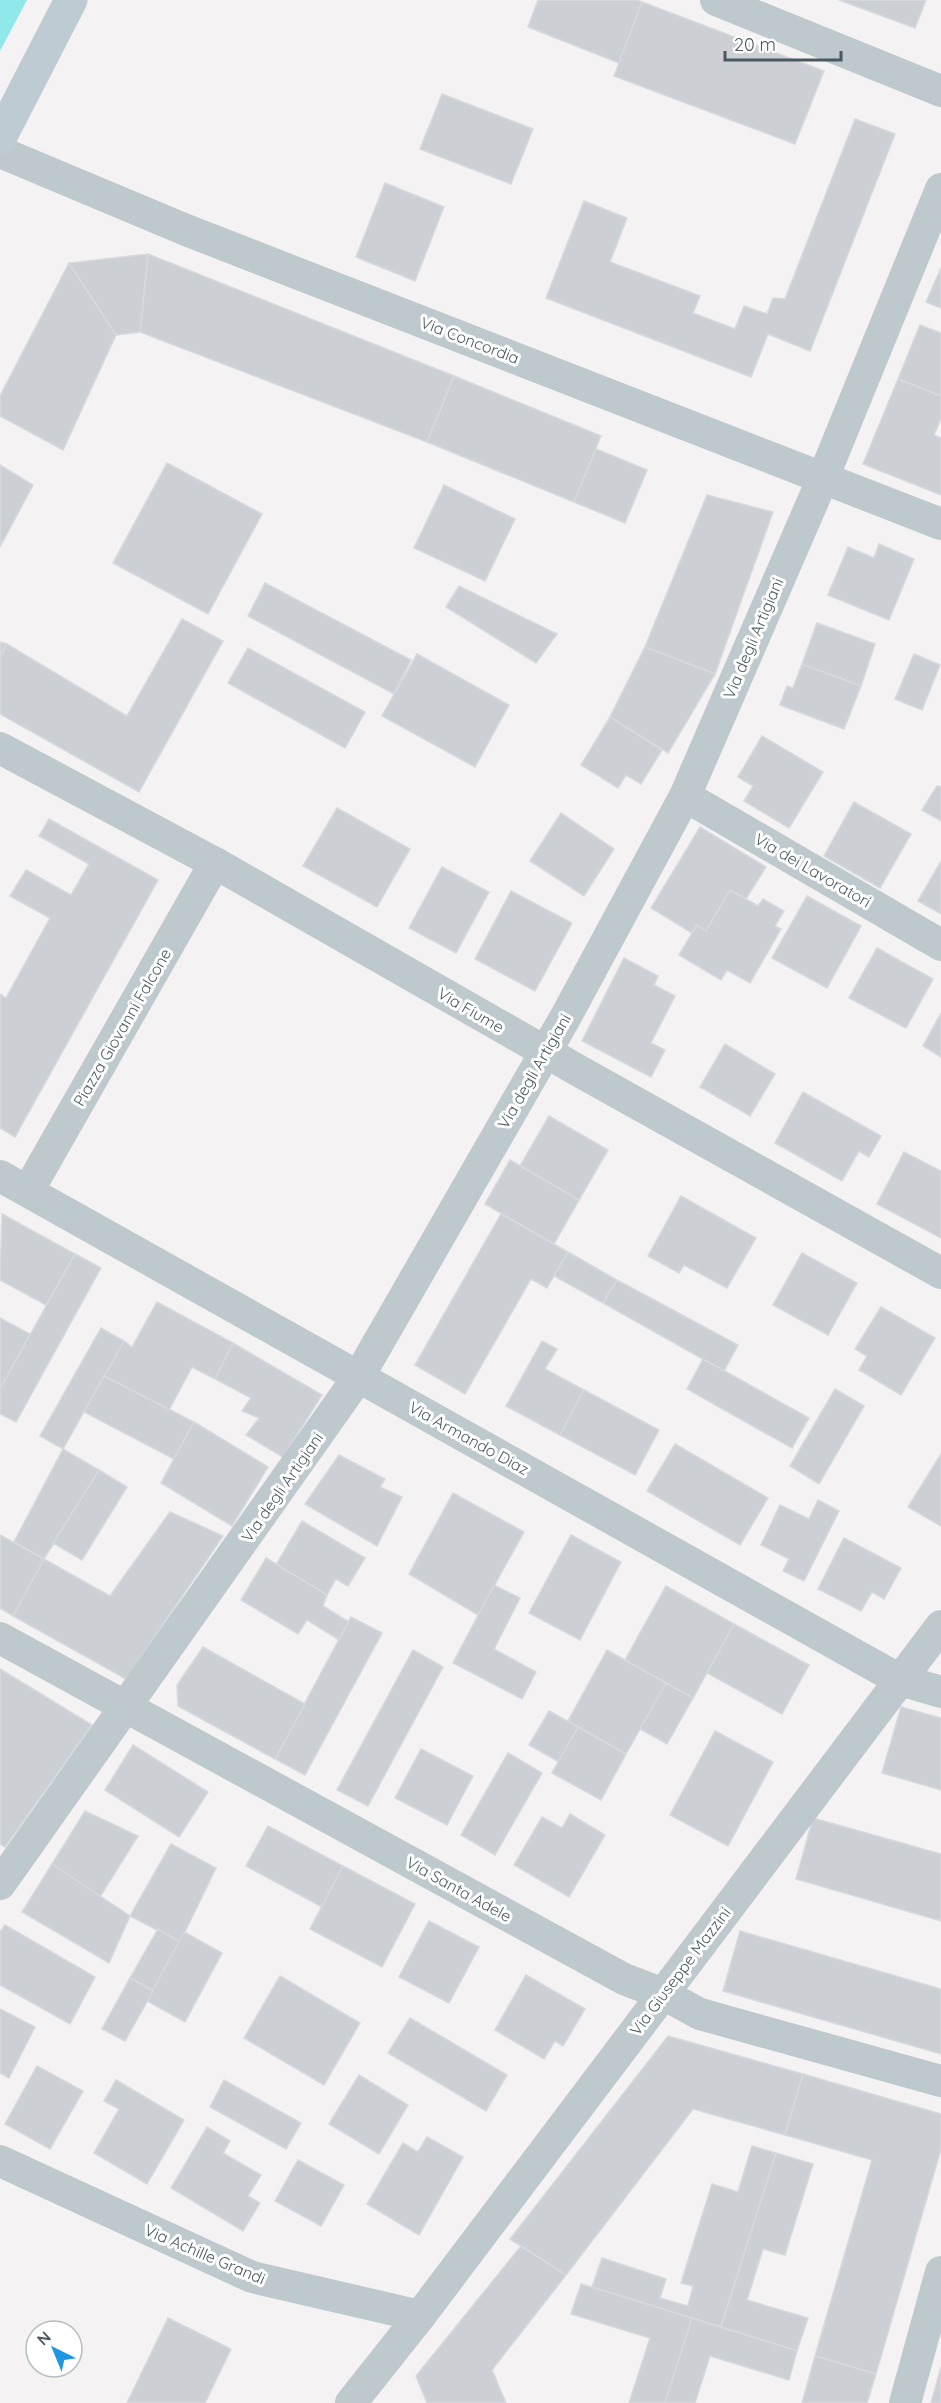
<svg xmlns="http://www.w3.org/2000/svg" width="941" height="2403" font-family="Quicksand,sans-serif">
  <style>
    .water { fill: #91e8ea }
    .building { fill: #ccd0d4; stroke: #d6d9dd; stroke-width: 1.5 }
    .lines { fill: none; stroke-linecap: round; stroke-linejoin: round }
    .minor { stroke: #bec9cd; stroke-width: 32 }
    .secondary { stroke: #becbd2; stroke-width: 33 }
    .labels { text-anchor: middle; stroke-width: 6; stroke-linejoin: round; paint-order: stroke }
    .street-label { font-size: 16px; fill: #4a595f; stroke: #fff }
  </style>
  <rect width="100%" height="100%" fill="#f4f2f2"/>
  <path class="water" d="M0 0H27L0 51Z"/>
  <g class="building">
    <path d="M538 0H638L642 2 619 63 528 27Z"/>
    <path d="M839 0H926L915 28Z"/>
    <path d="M642 2 824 71 795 144 614 76Z"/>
    <path d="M442 94 533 129 511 184 420 149Z"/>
    <path d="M855 119 895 134 810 351 768 334 751 377 546 298 584 201 627 218 610 262 700 296 693 313 735 329 744 306 767 314 773 298 785 299Z"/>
    <path d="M385 183 444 207 415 281 356 257Z"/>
    <path d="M148 254 454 376 427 442 140 332Z"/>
    <path d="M148 254 140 332 116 335 69 263Z"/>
    <path d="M69 263 116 335 63 450 0 416V396Z"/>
    <path d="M941 268V308L926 302Z"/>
    <path d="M920 325 941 333V396L898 379Z"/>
    <path d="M454 376 601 436 574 502 427 442Z"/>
    <path d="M898 379 941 396V418L934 435 941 438V495L863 464Z"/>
    <path d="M596 449 647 470 625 523 574 502Z"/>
    <path d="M167 463 262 514 208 614 113 563Z"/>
    <path d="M0 465 33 485 0 547Z"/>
    <path d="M444 485 515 519 485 581 414 548Z"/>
    <path d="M707 495 773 512 715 674 645 647Z"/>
    <path d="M879 544 914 559 889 620 828 595 848 547 874 558Z"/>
    <path d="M265 583 411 660 394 694 248 616Z"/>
    <path d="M459 586 557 634 536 663 446 607Z"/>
    <path d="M182 619 223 641 139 792 0 714V656L7 644 127 716Z"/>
    <path d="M817 623 875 644 861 686 802 664Z"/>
    <path d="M0 642 7 644 0 656Z"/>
    <path d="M645 647 715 674 668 753 610 717Z"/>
    <path d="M248 648 365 712 345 748 228 683Z"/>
    <path d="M417 654 509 705 475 767 382 716Z"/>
    <path d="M914 654 940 665 922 710 895 699Z"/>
    <path d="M802 664 861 686 844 729 780 705 787 686 793 688Z"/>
    <path d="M610 717 662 750 641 784 626 775 618 788 581 765Z"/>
    <path d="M762 736 823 772 789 828 744 801 753 786 738 777Z"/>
    <path d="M937 786 941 787V821L922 810Z"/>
    <path d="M854 802 911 834 880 888 824 856Z"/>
    <path d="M337 808 410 849 377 907 303 866Z"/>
    <path d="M561 813 614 849 584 896 530 861Z"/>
    <path d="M49 819 158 880 15 1137 0 1128V994L6 998 50 918 10 896 26 870 71 895 89 864 39 836Z"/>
    <path d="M700 827 766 867 746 899 730 890 706 931 697 925 692 933 651 908Z"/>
    <path d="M941 861V914L918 901Z"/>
    <path d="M442 867 489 892 456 953 409 928Z"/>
    <path d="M730 890 758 906 763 899 784 911 775 926 781 929 750 983 727 970 721 980 679 955 697 925 706 931Z"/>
    <path d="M511 891 572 923 535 991 475 959Z"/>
    <path d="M807 896 861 926 827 988 772 958Z"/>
    <path d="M877 948 933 979 906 1028 849 998Z"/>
    <path d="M624 958 658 976 654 985 675 996 651 1043 665 1050 651 1077 582 1041Z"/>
    <path d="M941 1013V1057L923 1046Z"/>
    <path d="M725 1044 775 1074 750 1116 700 1087Z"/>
    <path d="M803 1092 881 1136 869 1157 859 1151 842 1181 775 1143Z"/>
    <path d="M549 1116 608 1150 579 1200 520 1166Z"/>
    <path d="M904 1152 941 1171V1238L877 1204Z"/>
    <path d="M510 1160 579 1200 554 1244 485 1204Z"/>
    <path d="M681 1196 756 1238 727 1288 684 1265 679 1273 648 1256Z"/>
    <path d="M2 1214 75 1254 46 1305 0 1280Z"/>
    <path d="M501 1214 568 1252 547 1288 531 1279 465 1394 415 1365Z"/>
    <path d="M568 1252 617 1280 603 1303 554 1276Z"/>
    <path d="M802 1253 857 1283 828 1335 773 1305Z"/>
    <path d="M75 1254 101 1268 16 1422 0 1414V1389Z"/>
    <path d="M617 1280 738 1345 724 1371 603 1303Z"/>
    <path d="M157 1302 233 1343 215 1379 192 1367 169 1410 104 1376 124 1341 132 1347Z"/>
    <path d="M881 1307 935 1338 901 1395 859 1370 867 1356 855 1349Z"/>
    <path d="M0 1318 30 1334 0 1389Z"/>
    <path d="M101 1328 124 1341 63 1449 40 1436Z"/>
    <path d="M542 1341 557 1349 545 1369 584 1390 560 1435 506 1406Z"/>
    <path d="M233 1343 322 1395 283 1457 246 1435 259 1418 242 1411 251 1398 215 1379Z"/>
    <path d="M703 1359 809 1418 792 1448 687 1389Z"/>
    <path d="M104 1376 194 1422 174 1459 84 1412Z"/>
    <path d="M835 1389 864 1406 819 1484 790 1466Z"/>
    <path d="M584 1390 659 1430 635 1475 560 1435Z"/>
    <path d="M194 1422 268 1467 232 1526 161 1483Z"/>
    <path d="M675 1444 768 1498 740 1545 647 1491Z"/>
    <path d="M63 1449 99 1470 44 1559 14 1542Z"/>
    <path d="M941 1454V1526L908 1507Z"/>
    <path d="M339 1455 385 1479 380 1487 402 1497 377 1546 305 1504Z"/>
    <path d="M99 1470 127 1487 82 1560 53 1543Z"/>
    <path d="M453 1493 524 1532 478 1615 409 1574Z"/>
    <path d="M818 1500 839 1511 804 1581 783 1571 789 1559 761 1545 780 1505 809 1519Z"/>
    <path d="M170 1512 223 1536 126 1679 13 1616 44 1559 110 1596Z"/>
    <path d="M302 1521 365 1558 348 1586 336 1579 327 1595 276 1565Z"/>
    <path d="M0 1535 44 1559 13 1616 0 1608Z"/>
    <path d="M571 1535 621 1562 580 1640 529 1613Z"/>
    <path d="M844 1538 901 1568 884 1599 872 1592 861 1611 818 1589Z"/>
    <path d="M266 1558 327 1595 323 1606 349 1622 339 1640 307 1620 298 1634 241 1600Z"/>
    <path d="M494 1585 520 1598 494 1649 536 1672 522 1699 453 1663Z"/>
    <path d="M666 1586 734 1624 693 1698 625 1660Z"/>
    <path d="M351 1617 382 1633 305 1775 275 1759Z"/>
    <path d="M734 1624 809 1665 782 1714 707 1673Z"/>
    <path d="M203 1647 305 1704 275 1759 178 1706 177 1685Z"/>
    <path d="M413 1650 443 1667 368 1806 337 1790Z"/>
    <path d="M607 1650 666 1683 626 1754 568 1721Z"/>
    <path d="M0 1669 92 1725 5 1847 0 1844Z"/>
    <path d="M666 1683 693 1698 667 1744 640 1729Z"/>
    <path d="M901 1707 941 1718V1790L882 1773Z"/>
    <path d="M549 1711 578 1727 559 1762 529 1745Z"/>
    <path d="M578 1727 626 1754 601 1800 552 1773Z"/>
    <path d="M715 1731 773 1762 728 1846 670 1815Z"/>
    <path d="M133 1745 208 1792 179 1837 105 1790Z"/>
    <path d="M421 1749 473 1776 447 1825 395 1798Z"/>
    <path d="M508 1753 542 1773 495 1855 461 1835Z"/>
    <path d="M85 1811 138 1836 100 1897 52 1864Z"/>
    <path d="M570 1814 605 1835 569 1897 514 1865 542 1817 562 1828Z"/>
    <path d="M813 1818 941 1854V1921L796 1879Z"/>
    <path d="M268 1826 343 1866 322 1907 246 1866Z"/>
    <path d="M171 1844 216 1868 180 1942 130 1916Z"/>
    <path d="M52 1864 130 1916 109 1963 22 1912Z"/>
    <path d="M343 1866 415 1904 382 1967 310 1929Z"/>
    <path d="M429 1921 479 1947 449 2003 399 1977Z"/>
    <path d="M5 1925 95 1977 70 2024 0 1985V1932Z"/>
    <path d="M158 1929 180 1942 153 1991 130 1978Z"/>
    <path d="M740 1931 941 1989V2054L723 1991Z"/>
    <path d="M184 1932 222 1953 185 2022 147 2001Z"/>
    <path d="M526 1975 585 2009 563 2046 555 2041 544 2059 495 2030Z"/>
    <path d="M280 1976 360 2023 324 2085 244 2038Z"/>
    <path d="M130 1978 153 1991 125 2041 102 2029Z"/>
    <path d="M0 2009 35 2027 9 2078 0 2073Z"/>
    <path d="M410 2018 507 2075 486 2111 388 2053Z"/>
    <path d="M668 2036 803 2074 785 2135 693 2109 566 2275 510 2239Z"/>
    <path d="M37 2066 83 2091 50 2149 5 2124Z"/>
    <path d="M803 2074 941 2114V2149L876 2374 815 2356 872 2160 785 2135Z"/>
    <path d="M359 2075 408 2105 379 2154 329 2124Z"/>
    <path d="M116 2080 184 2120 147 2184 94 2153 119 2109 104 2101Z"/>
    <path d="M224 2080 301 2123 286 2149 210 2107Z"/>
    <path d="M207 2127 230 2141 223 2153 261 2175 248 2196 260 2203 243 2231 171 2188Z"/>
    <path d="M427 2137 463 2157 419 2235 367 2204 403 2143 418 2152Z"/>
    <path d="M752 2146 776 2153 721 2327 592 2287 602 2258 666 2279 660 2298 688 2306 693 2286 681 2283 712 2184 738 2192Z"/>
    <path d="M776 2153 813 2164 785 2255 763 2249 747 2300 808 2318 797 2351 721 2327Z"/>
    <path d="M298 2160 344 2185 321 2226 275 2201Z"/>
    <path d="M521 2246 566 2275 492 2370 506 2403H427L416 2376Z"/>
    <path d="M581 2284 692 2318 665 2403H629L650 2338 571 2314Z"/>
    <path d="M168 2318 231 2349 205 2403H127Z"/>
    <path d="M692 2318 797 2351 789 2380 710 2356 695 2403H665Z"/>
    <path d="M815 2356 876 2374 867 2403H802Z"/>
    <path d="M941 2367V2403H931Z"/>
  </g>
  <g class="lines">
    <g class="minor">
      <path d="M716 0 941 91"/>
      <path d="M0 152 186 230 941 524"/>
      <path d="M0 748 215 863 579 1071 941 1273"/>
      <path d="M685 796 941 945"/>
      <path d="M0 1176 900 1680 941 1692"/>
      <path d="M28 1191 215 863"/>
      <path d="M0 1638 624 1979 663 1994 700 2014 941 2081"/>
      <path d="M0 1884 359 1376 565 1018 685 796 823 478 941 189"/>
      <path d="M0 2161 252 2277 420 2316"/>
      <path d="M351 2403 420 2316 941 1626"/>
      <path d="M905 2403 941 2272"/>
    </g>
    <path class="secondary" d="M0 138 71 0"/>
  </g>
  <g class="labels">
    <g class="street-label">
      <text transform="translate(470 340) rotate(21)" y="6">Via Concordia</text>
      <text transform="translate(753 638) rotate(-67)" y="6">Via degli Artigiani</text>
      <text transform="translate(813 870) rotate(30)" y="6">Via dei Lavoratori</text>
      <text transform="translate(471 1010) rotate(30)" y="6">Via Fiume</text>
      <text transform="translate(122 1027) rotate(-60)" y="6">Piazza Giovanni Falcone</text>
      <text transform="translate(534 1071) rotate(-60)" y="6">Via degli Artigiani</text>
      <text transform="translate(469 1438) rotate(29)" y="6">Via Armando Diaz</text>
      <text transform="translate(282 1487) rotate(-55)" y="6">Via degli Artigiani</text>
      <text transform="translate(459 1889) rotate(29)" y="6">Via Santa Adele</text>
      <text transform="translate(680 1971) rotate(-53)" y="6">Via Giuseppe Mazzini</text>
      <text transform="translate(205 2254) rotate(23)" y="6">Via Achille Grandi</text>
    </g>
  </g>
  <g transform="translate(54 2349) rotate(317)"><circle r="28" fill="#ffffff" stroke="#b7bdbf" stroke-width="1.5"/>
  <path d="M0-4.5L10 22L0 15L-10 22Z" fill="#1f97e1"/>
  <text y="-9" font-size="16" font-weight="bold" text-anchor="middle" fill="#4a595f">N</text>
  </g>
  <path d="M725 51v9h116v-9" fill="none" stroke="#4a595f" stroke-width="3"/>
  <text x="734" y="51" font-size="18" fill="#4a595f" stroke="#ffffff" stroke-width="4.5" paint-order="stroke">20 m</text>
</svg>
